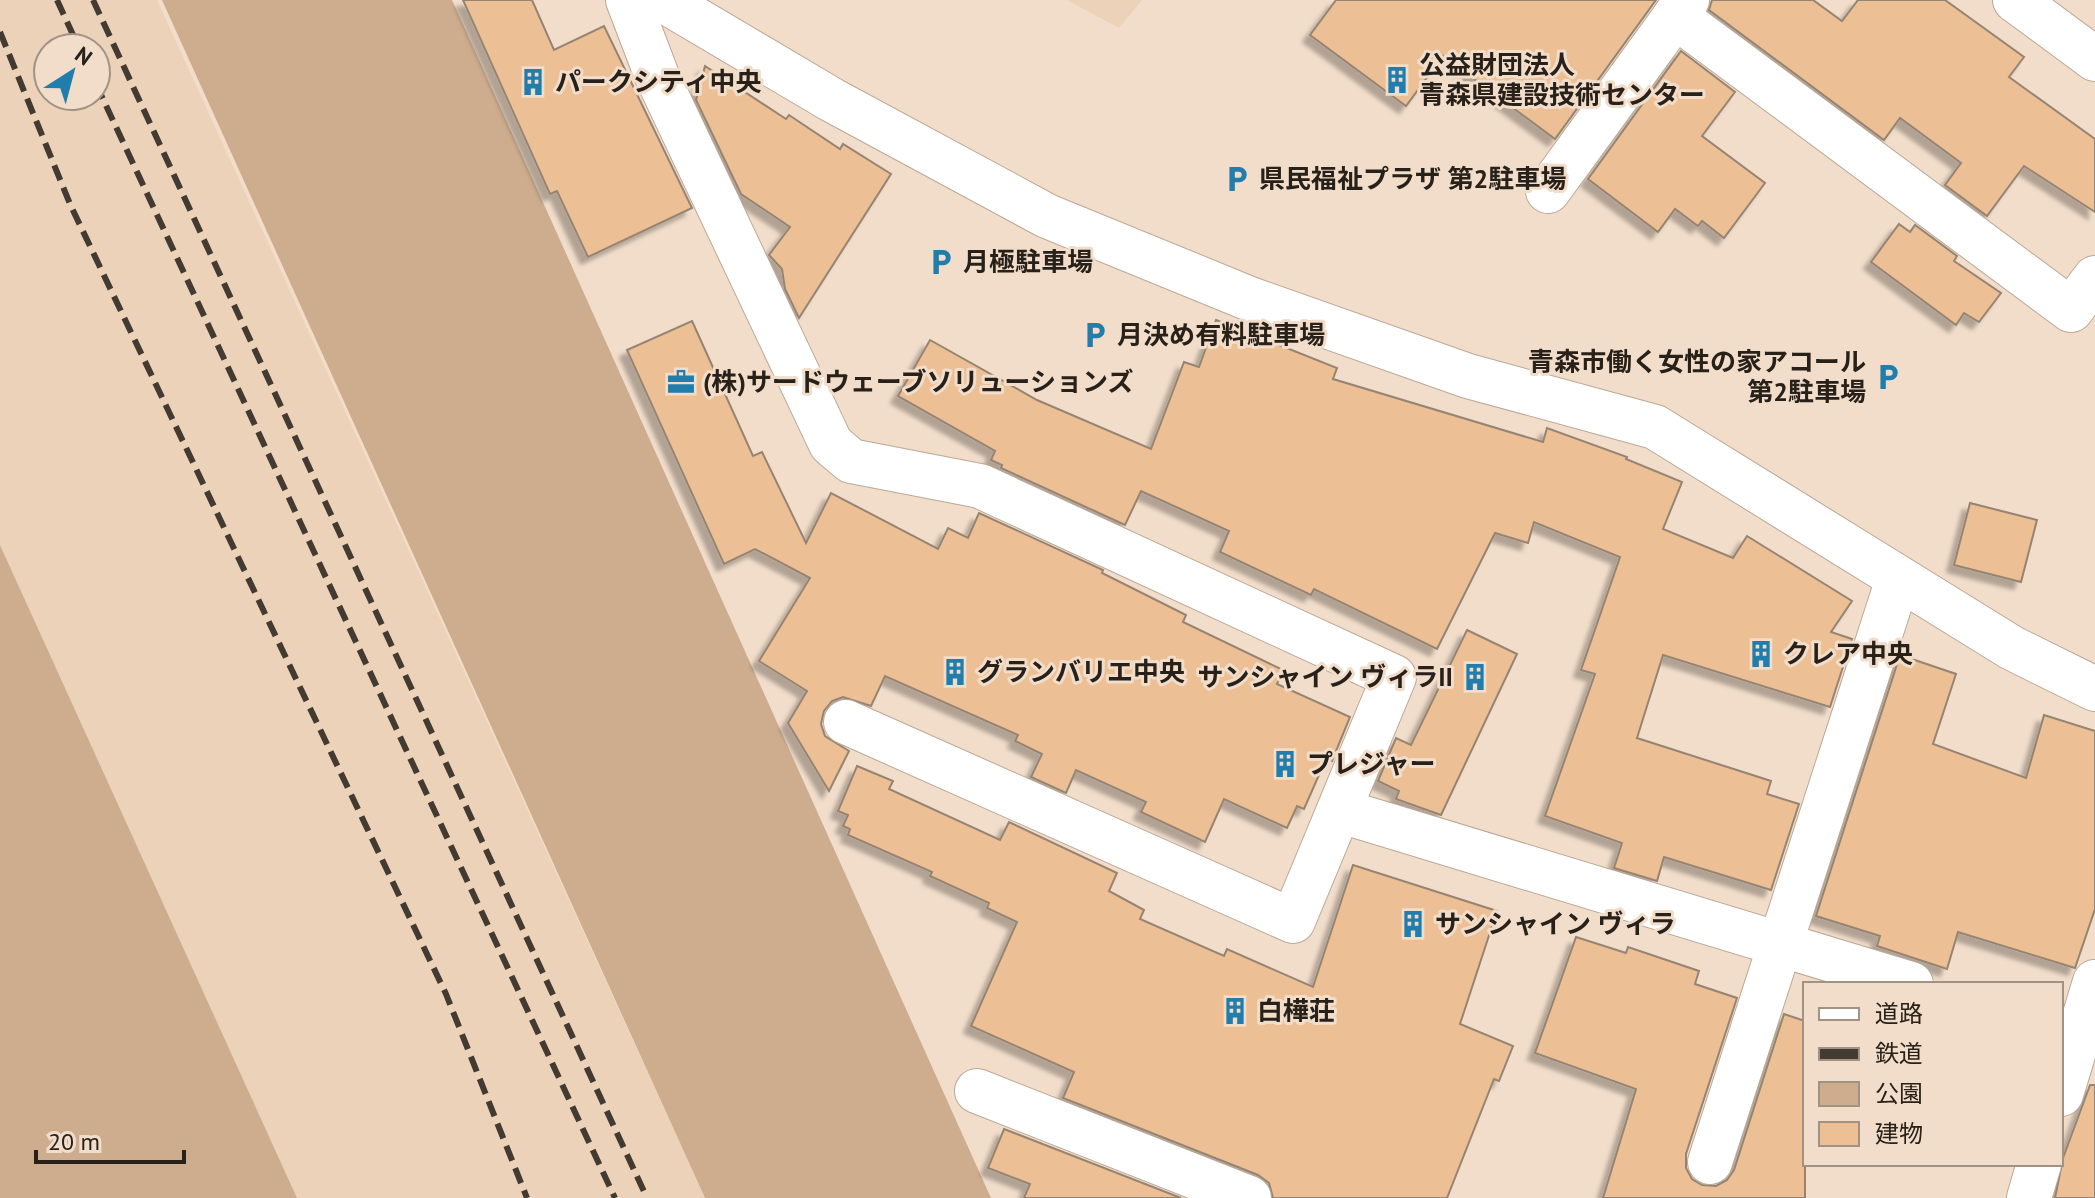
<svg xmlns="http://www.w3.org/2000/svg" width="2095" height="1198" font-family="'PT Sans','Noto Sans JP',sans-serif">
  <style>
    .built { fill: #ecd2b9; fill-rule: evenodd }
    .green { fill: #cdad8e }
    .building { fill: #ecbf94; stroke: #968473; stroke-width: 2; filter: url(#shadow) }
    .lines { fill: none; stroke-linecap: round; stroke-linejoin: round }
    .minor-casing { stroke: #bba896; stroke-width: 46 }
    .minor { stroke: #fff; stroke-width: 44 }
    .rail { stroke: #433a32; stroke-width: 6; stroke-dasharray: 16 8; stroke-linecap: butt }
    .labels { text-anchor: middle; stroke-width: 6; stroke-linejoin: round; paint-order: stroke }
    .poi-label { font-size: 26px; font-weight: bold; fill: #28211a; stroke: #f1ddca; text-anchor: start }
  </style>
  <defs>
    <filter id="shadow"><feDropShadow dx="-7" dy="7" stdDeviation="2" flood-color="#0004"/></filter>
  </defs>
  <rect width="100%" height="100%" fill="#f1ddca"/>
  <g class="built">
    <path d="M0 0H157L705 1198H297L0 545ZM48 48H96V96H48Z"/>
    <path d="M1067 0H1142L1119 28Z"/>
  </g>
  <g class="green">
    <path d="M162 0H452L991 1198H705Z"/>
    <path d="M0 545 297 1198H0Z"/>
  </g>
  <g class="building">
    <path d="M463 0H532L554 50 604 26 692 208 588 257 557 191 550 194Z"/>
    <path d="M1336 0H1656L1555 139 1443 56 1406 106 1310 35Z"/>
    <path d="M1712 0H1813L1842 21 1858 0H1945L2024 57 2009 77 2095 139V212L2024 166 1987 216 1945 185 1961 163 1900 118 1884 140 1709 10Z"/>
    <path d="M1681 51 1735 92 1702 136 1765 183 1724 238 1702 221 1698 226 1675 209 1658 232 1588 179Z"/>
    <path d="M705 66 786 119 789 115 840 149 843 144 891 174 799 318 785 289 782 269 769 255 790 227 741 194 696 100Z"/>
    <path d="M1899 224 1910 232 1915 225 1957 256 1954 261 2001 293 1979 322 1964 313 1956 325 1871 262Z"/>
    <path d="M1216 320 1337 368 1333 379 1543 442 1547 428 1627 457 1626 459 1682 482 1663 529 1733 558 1747 536 1852 601 1831 632 1852 639 1830 707 1663 655 1637 738 1771 781 1767 794 1799 804 1771 890 1664 857 1657 881 1614 868 1622 843 1545 816 1595 674 1581 670 1620 557 1534 522 1528 543 1495 533 1437 649 1314 589 1311 595 1220 552 1229 531 1141 491 1125 525 1001 468 1002 465 991 460 995 451 898 396 930 340 1037 400 1151 449 1184 362 1199 367Z"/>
    <path d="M692 321 753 456 762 452 806 543 831 493 938 549 948 528 968 538 979 513 1103 570 1102 573 1186 615 1183 622 1283 670 1277 684 1350 717 1332 761 1326 759 1304 809 1297 806 1287 828 1224 799 1205 842 1141 812 1146 802 1076 770 1066 793 1031 777 1042 754 1015 741 1018 735 885 676 871 706 843 697 832 701 824 711 821 724 825 736 849 751 829 791 788 723 807 691 759 661 810 578 755 549 724 564 627 350Z"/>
    <path d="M1970 503 2037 520 2021 582 1954 565Z"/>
    <path d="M1467 630 1517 654 1441 815 1396 799 1399 791 1378 781 1396 738 1411 745Z"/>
    <path d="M1900 655 1956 674 1933 744 2026 778 2044 715 2095 731V909L2075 968 1958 932 1947 969 1877 946 1880 936 1816 916Z"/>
    <path d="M857 766 893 781 889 789 1000 840 1009 822 1117 873 1109 891 1144 910 1140 919 1224 956 1227 949 1313 987 1353 865 1497 911 1460 1024 1513 1046 1499 1081 1494 1079 1447 1198H1273L1269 1183 1258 1175 1063 1098 1074 1072 971 1026 1017 922 987 908 989 903 930 876 932 872 848 835 850 829 843 826 848 815 838 811Z"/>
    <path d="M1576 937 1626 953 1628 947 1699 971 1695 984 1737 998 1686 1154V1168L1692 1179 1702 1185 1716 1186 1727 1180 1734 1170 1784 1014 1805 1021V1198H1603L1636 1089 1535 1053Z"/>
    <path d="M2090 1085H2095V1198H2055L2063 1158Z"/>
    <path d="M1004 1129 1181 1198H1024L1030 1184 988 1168Z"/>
  </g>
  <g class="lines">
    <g class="minor-casing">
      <g id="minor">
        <path d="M628 0 657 76 831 444 851 461 980 486 1394 677 1293 921 846 722"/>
        <path d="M663 0 832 100 1047 216 1250 299 1468 376 1655 427 2012 648 2095 689"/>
        <path d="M2015 0 2095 59"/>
        <path d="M1675 16 2071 310 2095 278"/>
        <path d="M1548 191 1687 0"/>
        <path d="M1341 811 1911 984"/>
        <path d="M977 1091 1249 1198"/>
        <path d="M2061 1094 2095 982"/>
        <path d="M1710 1162 1898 579"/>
        <path d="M2029 1198 2039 1164"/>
      </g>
    </g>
    <use href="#minor" class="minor"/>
    <g class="rail">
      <path d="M57 0 79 48"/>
      <path d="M93 0 647 1198"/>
      <path d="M0 32 70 204 446 994 527 1198"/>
      <path d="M96 84 615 1198"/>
    </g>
  </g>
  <defs>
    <g id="building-bare" transform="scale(2.16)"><path d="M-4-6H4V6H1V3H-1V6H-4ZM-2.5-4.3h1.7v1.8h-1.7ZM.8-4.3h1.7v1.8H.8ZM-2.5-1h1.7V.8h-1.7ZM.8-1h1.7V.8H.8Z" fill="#217dab" stroke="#f1ddca" stroke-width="2.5" paint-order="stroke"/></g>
    <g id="parking-bare" transform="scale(2.16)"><path d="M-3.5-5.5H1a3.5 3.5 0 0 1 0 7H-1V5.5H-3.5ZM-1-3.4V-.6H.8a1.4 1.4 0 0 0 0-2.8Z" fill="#217dab" stroke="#f1ddca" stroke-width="2.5" paint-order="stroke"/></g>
    <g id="office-bare" transform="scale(2.16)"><path d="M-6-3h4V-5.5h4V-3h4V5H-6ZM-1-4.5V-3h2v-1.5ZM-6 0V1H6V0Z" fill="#217dab" stroke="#f1ddca" stroke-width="2.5" paint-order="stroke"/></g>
  </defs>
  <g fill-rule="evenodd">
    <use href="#building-bare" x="1397" y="80"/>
    <use href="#building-bare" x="533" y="82"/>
    <use href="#parking-bare" x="1237" y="179"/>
    <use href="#parking-bare" x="941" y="262"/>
    <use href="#parking-bare" x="1095" y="335"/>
    <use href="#parking-bare" x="1888" y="377"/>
    <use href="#office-bare" x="681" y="382"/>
    <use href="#building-bare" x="1761" y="654"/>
    <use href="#building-bare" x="955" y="672"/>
    <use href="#building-bare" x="1475" y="677"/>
    <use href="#building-bare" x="1285" y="764"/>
    <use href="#building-bare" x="1413" y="924"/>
    <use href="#building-bare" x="1235" y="1011"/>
  </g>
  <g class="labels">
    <g class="poi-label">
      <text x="1419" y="74">公益財団法人<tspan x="1419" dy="30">青森県建設技術センター</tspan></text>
      <text x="555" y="91">パークシティ中央</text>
      <text x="1259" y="188">県民福祉プラザ 第2駐車場</text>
      <text x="963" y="271">月極駐車場</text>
      <text x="1117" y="344">月決め有料駐車場</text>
      <text x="1866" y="371" text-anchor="end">青森市働く女性の家アコール<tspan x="1866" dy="30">第2駐車場</tspan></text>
      <text x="703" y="391">(株)サードウェーブソリューションズ</text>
      <text x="1783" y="663">クレア中央</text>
      <text x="977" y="681">グランバリエ中央</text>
      <text x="1453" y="686" text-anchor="end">サンシャイン ヴィラII</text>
      <text x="1307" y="773">プレジャー</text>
      <text x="1435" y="933">サンシャイン ヴィラ</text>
      <text x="1257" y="1020">白樺荘</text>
    </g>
  </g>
  <rect x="1803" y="982" width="260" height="184" fill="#f1ddca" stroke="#a19284" stroke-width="2"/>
  <rect x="1819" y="1008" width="40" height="12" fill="#ffffff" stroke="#a19284" stroke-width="2"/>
  <text x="1875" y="1022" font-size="24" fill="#28211a">道路</text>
  <rect x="1819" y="1048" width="40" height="12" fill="#433a32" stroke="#a19284" stroke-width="2"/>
  <text x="1875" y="1062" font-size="24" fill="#28211a">鉄道</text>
  <rect x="1819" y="1082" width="40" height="24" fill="#cdad8e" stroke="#a19284" stroke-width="2"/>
  <text x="1875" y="1102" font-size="24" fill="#28211a">公園</text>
  <rect x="1819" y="1122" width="40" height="24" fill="#ecbf94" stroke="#a19284" stroke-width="2"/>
  <text x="1875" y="1142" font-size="24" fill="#28211a">建物</text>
  <g transform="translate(72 72) rotate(36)"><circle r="38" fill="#f1ddca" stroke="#a19284" stroke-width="2"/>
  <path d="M0-6L14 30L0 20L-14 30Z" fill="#217dab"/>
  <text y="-12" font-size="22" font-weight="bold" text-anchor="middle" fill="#28211a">N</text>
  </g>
  <path d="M36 1150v12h148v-12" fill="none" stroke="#28211a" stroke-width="4"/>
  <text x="48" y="1150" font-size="24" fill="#28211a" stroke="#f1ddca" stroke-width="6" paint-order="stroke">20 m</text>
</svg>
